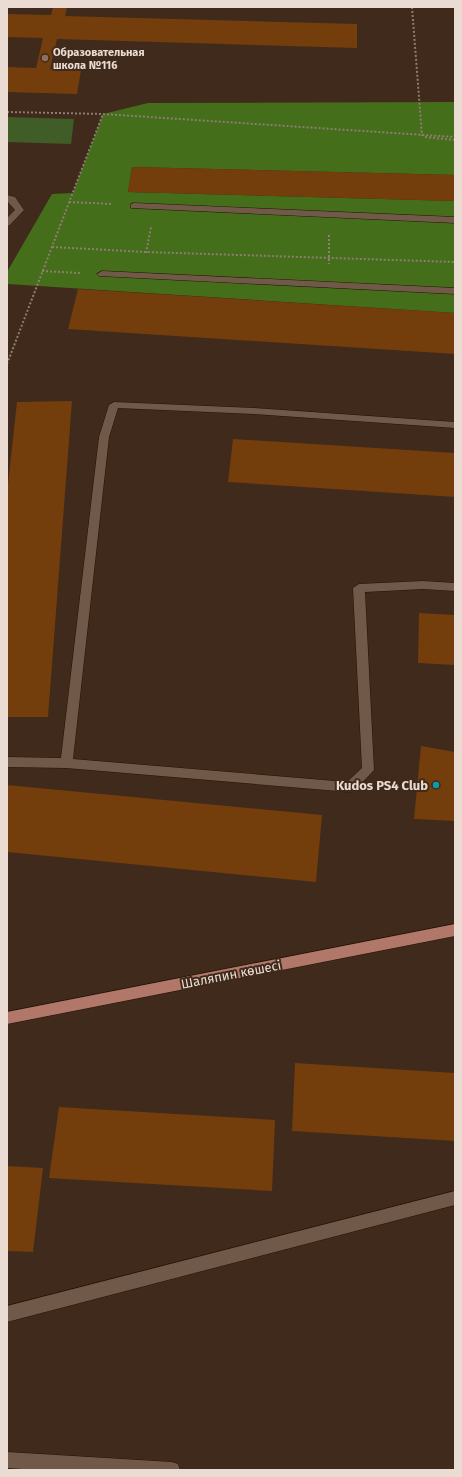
<svg xmlns="http://www.w3.org/2000/svg" width="462" height="1477" font-family="'Fira Sans',sans-serif">
  <style>
    .green { fill: #405c27 }
    .forest { fill: #456e1b }
    .building { fill: #743d0c }
    .lines { fill: none; stroke-linecap: round; stroke-linejoin: round }
    .minor-casing { stroke: #251205; stroke-width: 1 }
    .major-casing { stroke: #251205; stroke-width: 1 }
    .path { stroke: #8e7d71; stroke-width: 2; stroke-dasharray: 2 2; stroke-linecap: butt }
    .minor { fill: #705949; fill-rule: evenodd }
    .major { fill: #b17768; fill-rule: evenodd }
    .education-dot { fill: #8d6e63; stroke: #3f2a1c; stroke-width: 1.5 }
    .culture-dot { fill: #0f9aa8; stroke: #3f2a1c; stroke-width: 1.5 }
    .labels { text-anchor: middle; stroke-width: 4; stroke-linejoin: round; paint-order: stroke }
    .far-poi-label { font-size: 11px; font-weight: bold; fill: #eadcd3; stroke: #3f2a1c; text-anchor: start }
    .poi-label { font-size: 13px; font-weight: bold; fill: #eadcd3; stroke: #3f2a1c; text-anchor: end }
    .street-label { font-size: 13px; fill: #eadcd3; stroke: #3f2a1c }
  </style>
  <rect width="100%" height="100%" fill="#3f2a1c"/>
  <path class="green" d="M7 117 74 119 71 144 7 142Z"/>
  <path class="forest" d="M455 102V175L132 167 128 192 455 201V313L8 284 7 272 52 194 73 193 103 114 148 103Z"/>
  <g class="building">
    <path d="M53 7H67L65 16 357 24V48L57 39 50 69 81 70 77 94 7 92V67L36 68 43 38 7 37V14L51 15Z"/>
    <path d="M132 167 455 175V201L128 192Z"/>
    <path d="M78 289 455 313V354L68 329Z"/>
    <path d="M72 401 48 717H7V493L17 402Z"/>
    <path d="M233 439 455 453V497L228 482Z"/>
    <path d="M419 613 455 615V665L418 663Z"/>
    <path d="M421 746 455 752V821L414 819Z"/>
    <path d="M7 785 322 815 316 882 7 852Z"/>
    <path d="M295 1063 455 1073V1141L292 1131Z"/>
    <path d="M59 1107 275 1120 272 1191 49 1178Z"/>
    <path d="M7 1166 43 1168 33 1252 7 1251Z"/>
  </g>
  <g class="lines">
    <g class="minor-casing">
      <g id="minor">
        <path d="M7 195 15 197 24 210 10 225 7 226V218L15 210 7 201Z"/>
        <path d="M134 203 455 217V223L131 208V204Z"/>
        <path d="M102 271 455 288V294L99 276 97 274Z"/>
        <path d="M114 402 254 408 455 422V428L254 414 118 408 109 437 73 759 347 782 362 768 353 588 359 584 423 581 455 583V591L423 589 365 592 374 770 354 791 350 792 66 768 7 767V757L61 758 99 437 109 405Z"/>
        <path d="M455 1191V1205L7 1322V1306Z"/>
        <path d="M7 1452 172 1462 178 1464 180 1470H38L7 1468Z"/>
      </g>
    </g>
    <g class="major-casing">
      <path id="major" d="M455 924V936L7 1024V1012Z"/>
    </g>
    <g class="path">
      <path d="M412 7 422 136"/>
      <path d="M7 112 103 114 455 137"/>
      <path d="M425 137 455 140"/>
      <path d="M69 202 113 204"/>
      <path d="M329 235V264"/>
      <path d="M52 247 146 252 455 262"/>
      <path d="M146 253 151 227"/>
      <path d="M42 271 80 273"/>
      <path d="M7 364 103 114"/>
    </g>
    <use href="#minor" class="minor"/>
    <use href="#major" class="major"/>
  </g>
  <circle class="education-dot" cx="45" cy="58" r="4"/>
  <circle class="culture-dot" cx="436" cy="785" r="4"/>
  <g class="labels">
    <g class="far-poi-label">
      <text x="53" y="56">Образовательная<tspan x="53" dy="13">школа №116</tspan></text>
    </g>
    <g class="poi-label">
      <text x="428" y="790">Kudos PS4 Club</text>
    </g>
    <g class="street-label">
      <text transform="translate(231 974) rotate(-11)" y="5">Шаляпин көшесі</text>
    </g>
  </g>
  <rect width="462" height="1477" fill="none" stroke="#eadcd3" stroke-width="16"/>
</svg>
